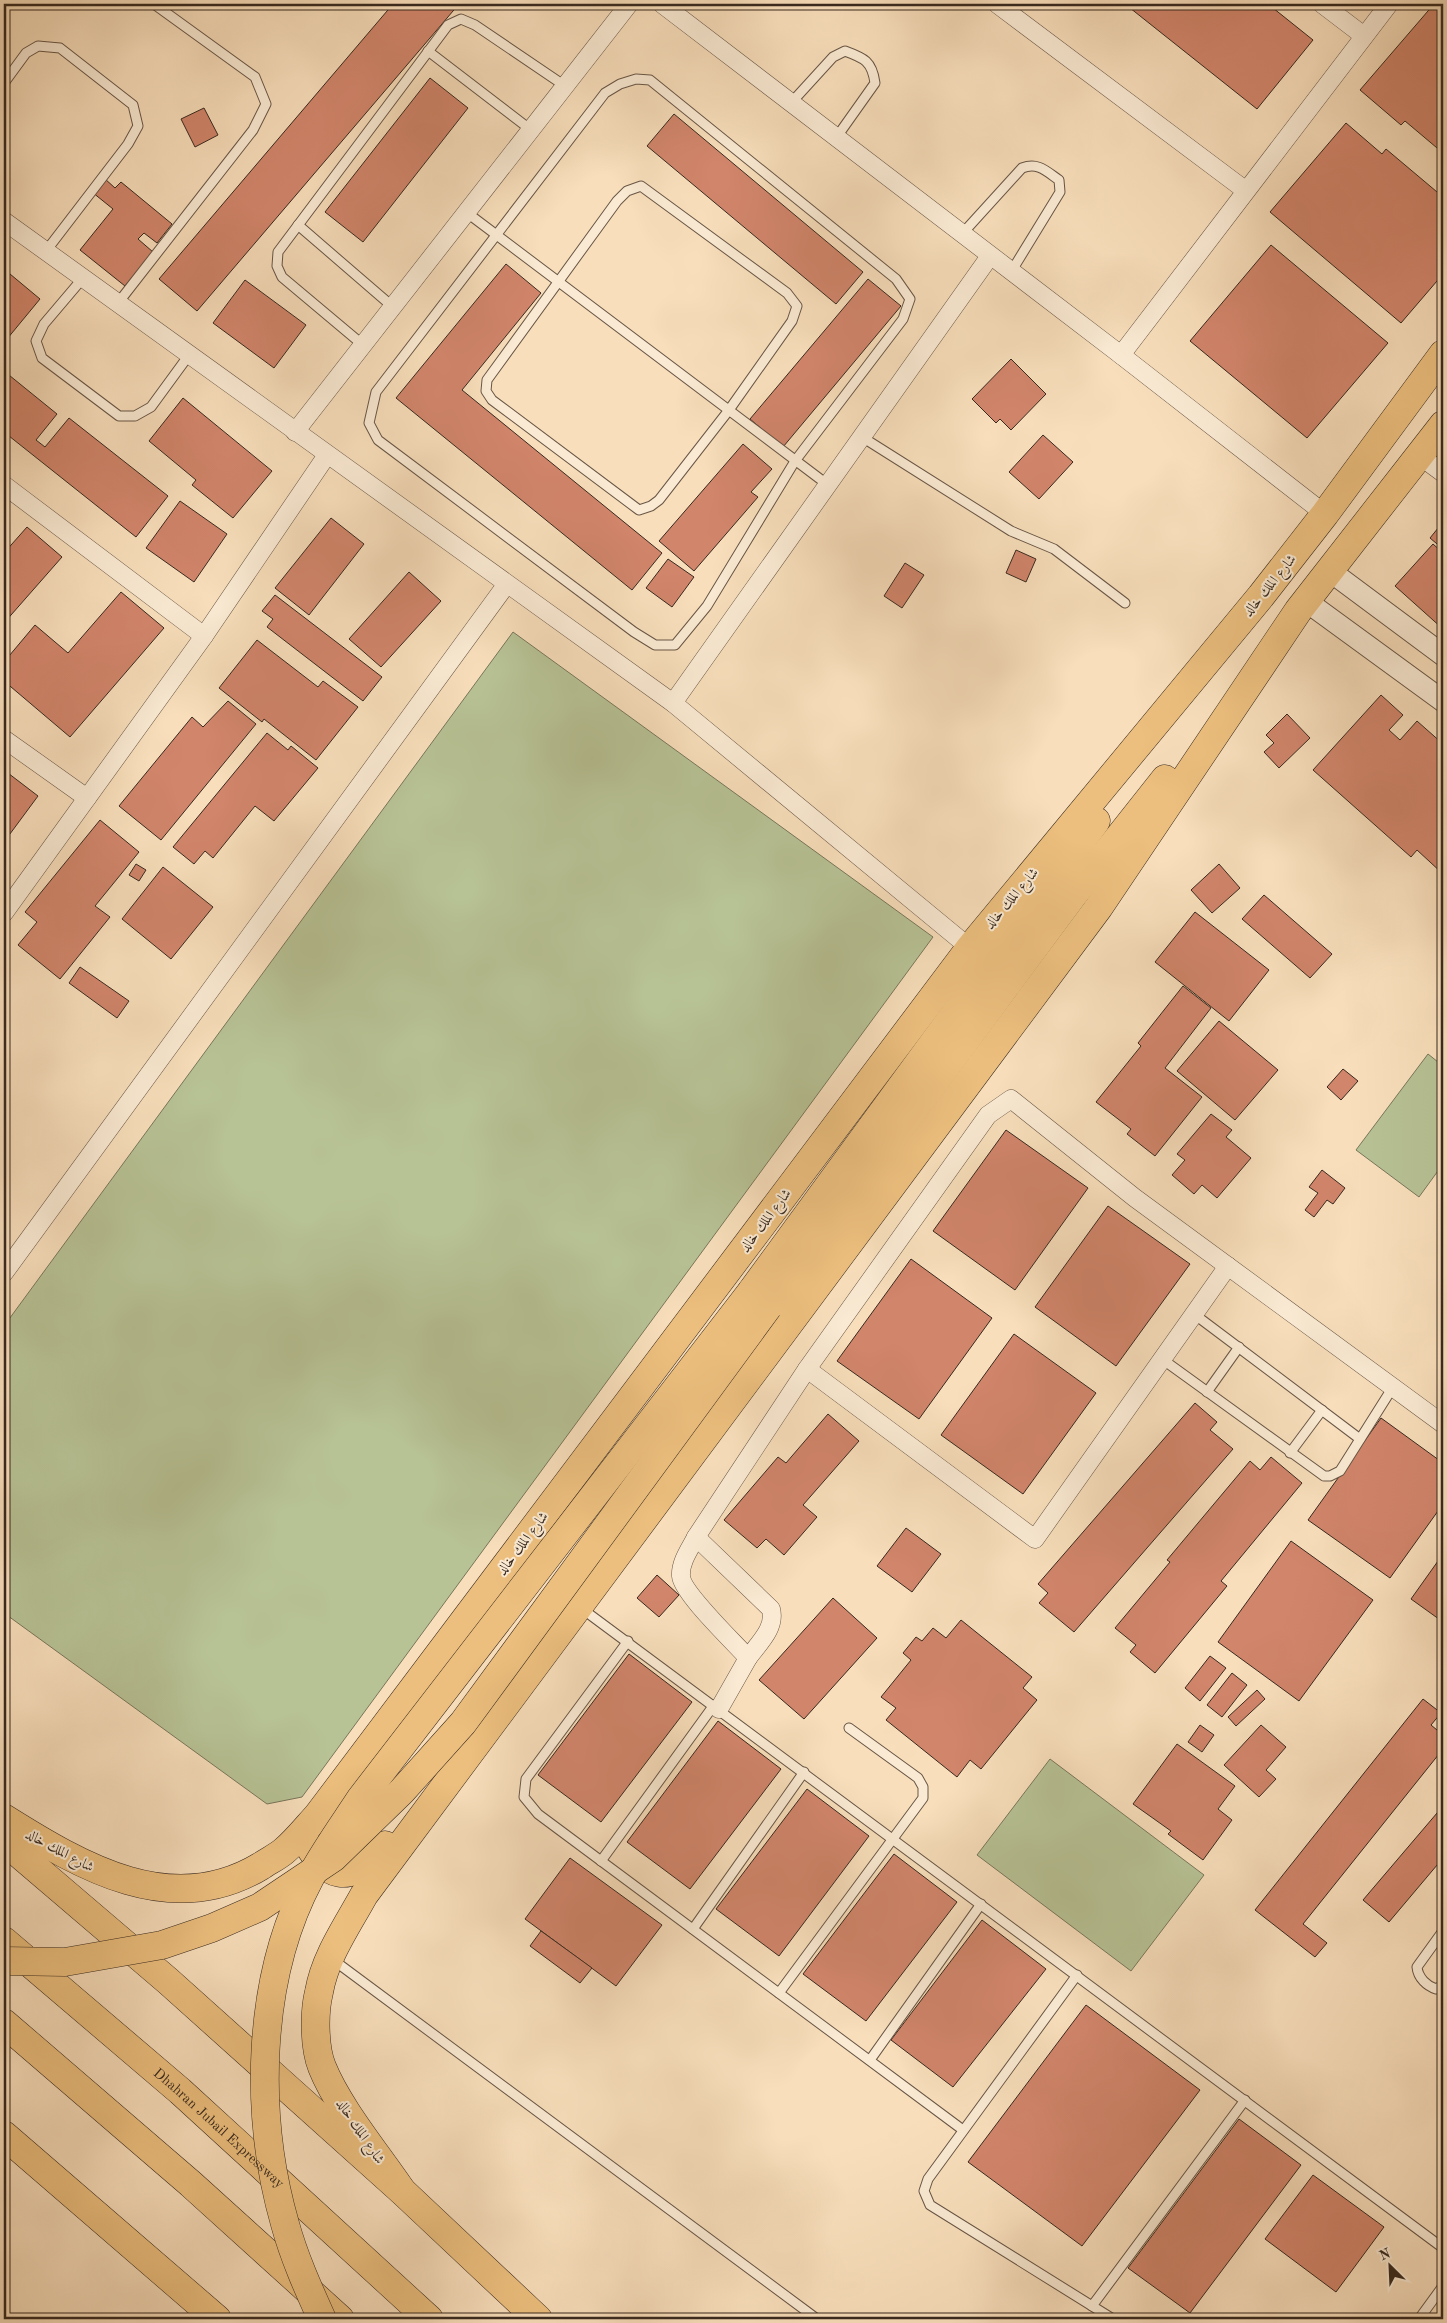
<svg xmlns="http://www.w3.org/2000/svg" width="1447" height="2323" font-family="'Old Standard TT',Amiri,serif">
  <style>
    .green { fill: #b7c295; stroke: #78765a }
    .building { fill: #d1856b; stroke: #38291f }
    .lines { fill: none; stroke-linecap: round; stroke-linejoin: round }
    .service-casing { stroke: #685646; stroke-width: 11 }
    .minor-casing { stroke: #685646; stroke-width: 19 }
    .tertiary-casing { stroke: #685646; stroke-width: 23 }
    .primary-casing { stroke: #38291f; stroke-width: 29 }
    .motorway-casing { stroke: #38291f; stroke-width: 29 }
    .service { stroke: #faead3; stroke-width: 9 }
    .minor { stroke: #faead3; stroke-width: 18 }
    .tertiary { stroke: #faead3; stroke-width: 21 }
    .primary { stroke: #ecbf7e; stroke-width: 28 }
    .motorway { stroke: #ecbf7e; stroke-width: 28 }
    .primary-bridge-casing { stroke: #38291f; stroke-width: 29; stroke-linecap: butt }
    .primary-bridge { stroke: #ecbf7e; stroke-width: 28 }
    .labels { text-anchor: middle; stroke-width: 4; stroke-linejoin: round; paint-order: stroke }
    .street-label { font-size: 14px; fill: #38291f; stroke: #faead3 }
  </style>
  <rect width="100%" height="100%" fill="#f8debb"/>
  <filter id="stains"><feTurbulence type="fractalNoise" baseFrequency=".004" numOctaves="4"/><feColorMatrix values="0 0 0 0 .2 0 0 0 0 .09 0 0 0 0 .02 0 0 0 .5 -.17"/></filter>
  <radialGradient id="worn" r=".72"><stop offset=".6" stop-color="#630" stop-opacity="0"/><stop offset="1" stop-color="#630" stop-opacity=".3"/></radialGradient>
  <g class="green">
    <path d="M513 632 933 937 302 1797 267 1804 4 1613V1326Z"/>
    <path d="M1428 1054 1443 1066V1164L1419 1197 1356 1150Z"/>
    <path d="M1050 1759 1204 1875 1131 1971 977 1855Z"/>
  </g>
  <g class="building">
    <path d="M393 4H459L197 311 159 279Z"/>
    <path d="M1125 4H1268L1313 40 1257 109Z"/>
    <path d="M1434 4H1443V153L1405 121 1401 125 1360 90Z"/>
    <path d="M430 78 468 108 363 242 325 212Z"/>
    <path d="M204 108 218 135 195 147 181 119Z"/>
    <path d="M674 114 863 272 836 304 647 146Z"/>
    <path d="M1346 123 1382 154 1386 149 1443 197V274L1401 323 1270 212Z"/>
    <path d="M104 178 115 188 121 182 172 224 157 243 144 233 138 239 153 252 125 286 80 250 113 209 92 192Z"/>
    <path d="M1271 245 1388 343 1307 438 1190 341Z"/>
    <path d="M506 264 541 293 462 390 662 553 632 590 396 398Z"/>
    <path d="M4 269 40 299 7 339 4 336Z"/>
    <path d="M868 279 901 306 783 447 750 419Z"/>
    <path d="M245 280 306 325 274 368 213 323Z"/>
    <path d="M1011 359 1046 394 1011 430 1000 419 996 423 972 399Z"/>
    <path d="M4 371 57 414 36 440 45 447 69 418 168 496 136 537 4 432Z"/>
    <path d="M183 398 272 471 233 518 192 485 196 480 149 441Z"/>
    <path d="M1043 435 1073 462 1039 499 1009 472Z"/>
    <path d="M743 444 772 469 751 492 758 497 694 571 659 541Z"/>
    <path d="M180 501 227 534 194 582 146 548Z"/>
    <path d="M331 518 364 544 309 615 275 588Z"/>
    <path d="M1443 522V549L1430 538Z"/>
    <path d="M27 527 62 557 4 623V553Z"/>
    <path d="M1433 544 1443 553V629L1395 586Z"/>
    <path d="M1016 550 1036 559 1026 582 1006 573Z"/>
    <path d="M668 559 694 577 672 607 646 588Z"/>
    <path d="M905 563 924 575 902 608 884 596Z"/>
    <path d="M409 572 441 601 381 667 349 639Z"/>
    <path d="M121 592 164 628 70 737 4 681V662L35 625 68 653Z"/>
    <path d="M275 595 382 677 363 701 267 627 273 619 262 611Z"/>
    <path d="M257 640 318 687 323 681 358 707 316 760 264 719 262 722 219 688Z"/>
    <path d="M1381 695 1403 715 1389 730 1400 740 1417 721 1443 744V874L1417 850 1411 857 1313 770Z"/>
    <path d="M228 701 256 724 161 840 119 806 192 717 203 727Z"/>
    <path d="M1287 714 1310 738 1279 768 1264 752 1274 743 1266 735Z"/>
    <path d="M267 733 288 750 291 746 318 768 274 821 255 806 213 858 205 851 194 864 173 847Z"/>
    <path d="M4 770 38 796 4 842Z"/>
    <path d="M100 820 139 852 95 906 110 917 60 979 18 945 37 922 25 912Z"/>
    <path d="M136 864 146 870 139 881 129 875Z"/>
    <path d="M1219 864 1240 888 1212 913 1191 890Z"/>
    <path d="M163 867 213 907 171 959 122 919Z"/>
    <path d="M1264 895 1332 954 1310 978 1242 919Z"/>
    <path d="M1195 912 1269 970 1229 1021 1155 962Z"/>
    <path d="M80 967 129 1001 117 1018 69 983Z"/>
    <path d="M1183 986 1211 1008 1165 1068 1202 1097 1155 1156 1127 1134 1131 1129 1096 1102 1141 1046 1138 1043Z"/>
    <path d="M1219 1021 1278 1070 1235 1120 1177 1071Z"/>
    <path d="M1343 1069 1358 1081 1341 1100 1327 1087Z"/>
    <path d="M1211 1114 1232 1130 1226 1137 1251 1158 1217 1198 1202 1185 1194 1194 1172 1175 1185 1160 1177 1154Z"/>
    <path d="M1006 1130 1088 1188 1015 1290 933 1231Z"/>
    <path d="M1322 1170 1345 1188 1333 1204 1327 1200 1314 1217 1305 1210 1318 1193 1309 1187Z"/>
    <path d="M1108 1206 1190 1264 1116 1366 1035 1307Z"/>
    <path d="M911 1259 992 1318 919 1419 837 1361Z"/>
    <path d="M1014 1334 1096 1393 1023 1494 941 1435Z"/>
    <path d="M1195 1403 1217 1422 1210 1430 1233 1449 1074 1632 1039 1603 1048 1593 1038 1584Z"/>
    <path d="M828 1414 859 1441 803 1505 817 1517 784 1555 766 1539 757 1548 724 1520 778 1457 786 1463Z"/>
    <path d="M1381 1418 1443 1463V1504L1390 1578 1308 1520Z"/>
    <path d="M1271 1457 1302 1483 1221 1581 1227 1586 1155 1673 1130 1652 1136 1645 1115 1628 1170 1562 1167 1560 1250 1461 1260 1470Z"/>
    <path d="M906 1528 941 1554 912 1592 877 1566Z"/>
    <path d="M1291 1541 1373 1600 1299 1701 1218 1642Z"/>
    <path d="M1443 1554V1622L1411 1599Z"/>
    <path d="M657 1575 679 1595 659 1617 637 1598Z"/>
    <path d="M833 1598 877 1638 804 1719 759 1680Z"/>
    <path d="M961 1620 1032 1677 1023 1688 1037 1700 981 1769 970 1760 957 1777 886 1720 896 1708 881 1697 911 1660 903 1653 916 1637 922 1641 933 1628 946 1638Z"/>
    <path d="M629 1654 692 1702 601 1822 538 1775Z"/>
    <path d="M1210 1656 1226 1668 1200 1701 1185 1688Z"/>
    <path d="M1232 1673 1247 1685 1222 1717 1207 1705Z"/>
    <path d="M1257 1690 1265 1699 1236 1726 1228 1717Z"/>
    <path d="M1423 1699 1441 1713 1431 1725 1443 1735V1749L1303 1924 1327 1943 1315 1957 1255 1910Z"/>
    <path d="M718 1721 781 1769 690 1889 627 1842Z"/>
    <path d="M1200 1725 1214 1735 1202 1752 1188 1742Z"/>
    <path d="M1261 1725 1286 1747 1266 1770 1276 1779 1259 1797 1224 1765Z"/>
    <path d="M1177 1744 1235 1786 1218 1809 1232 1820 1203 1860 1168 1834 1171 1831 1133 1804Z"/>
    <path d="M807 1789 869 1836 779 1956 716 1909Z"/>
    <path d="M1443 1806V1858L1389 1922 1363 1900Z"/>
    <path d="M894 1854 957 1902 866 2021 803 1974Z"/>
    <path d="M570 1858 662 1925 616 1986 525 1919Z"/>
    <path d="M982 1920 1046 1969 953 2087 891 2040Z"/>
    <path d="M541 1931 592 1968 580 1983 530 1946Z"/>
    <path d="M1086 2005 1200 2090 1082 2246 968 2162Z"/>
    <path d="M1239 2119 1301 2165 1190 2313 1128 2268Z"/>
    <path d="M1313 2175 1384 2227 1336 2292 1265 2239Z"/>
  </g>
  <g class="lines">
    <g class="service-casing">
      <g id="service">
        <path d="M428 51 531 130"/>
        <path d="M636 79 650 80 896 279 910 299 903 319 795 461 707 606 675 645H655L634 632 378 440 369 423 376 392 605 93 620 84Z"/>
        <path d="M4 83 26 53 38 46 60 48 133 105 138 126 128 144 46 251"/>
        <path d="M791 103 833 57 845 51C864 58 872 61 875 83L836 138"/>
        <path d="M641 186 787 293 797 306 792 321 729 410 659 500 651 506 639 510 492 400 486 391 487 380 617 201 627 191Z"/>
        <path d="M466 212 828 485"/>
        <path d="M298 225 393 307"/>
        <path d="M962 234 1022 168C1038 162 1046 171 1059 180L1060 192 1011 272"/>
        <path d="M83 278 44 324 36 341 42 358 119 416H135L151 407 189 355"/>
        <path d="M118 303 253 130 266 104 255 77 154 4"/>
        <path d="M363 345 282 277 277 266 278 252 448 25 461 19 475 25 565 86"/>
        <path d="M862 437 1011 531 1054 549 1125 603"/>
        <path d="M1194 1314 1360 1439"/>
        <path d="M1162 1359 1324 1476H1330L1340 1471 1393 1387"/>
        <path d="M1207 1392 1239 1347"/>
        <path d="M1290 1453 1322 1410"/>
        <path d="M581 1608 1443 2248"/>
        <path d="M628 1641 526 1779 524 1797 538 1814 963 2130"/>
        <path d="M601 1861 714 1705"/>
        <path d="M693 1929 804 1772"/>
        <path d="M1443 1931 1417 1967C1418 1978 1427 1986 1436 1989L1443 1985"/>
        <path d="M332 1959 817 2319"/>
        <path d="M1077 1975 928 2179 924 2191 930 2205 1113 2319"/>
        <path d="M779 1993 923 1798V1787L918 1778 849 1728"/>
        <path d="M870 2060 981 1904"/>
        <path d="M1092 2306 1245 2100"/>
        <path d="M1419 2319 1443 2286"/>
      </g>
    </g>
    <g class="minor-casing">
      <g id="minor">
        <path d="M662 4 1121 355 1325 514"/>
        <path d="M997 4 1245 190"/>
        <path d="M1322 4 1364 36"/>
        <path d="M4 221 673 703 970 948"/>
        <path d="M1121 355 1389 4"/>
        <path d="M295 432 629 4"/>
        <path d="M1420 456 1443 473"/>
        <path d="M4 485 204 636"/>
        <path d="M673 703 990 256"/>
        <path d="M4 739 87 798"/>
        <path d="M4 913 204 636 327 455"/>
        <path d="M4 1273 506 585"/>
        <path d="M807 1369 1035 1539 1228 1266"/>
        <path d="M696 1537 771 1609C776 1628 759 1643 748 1658"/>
        <path d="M719 1709 748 1658C735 1643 682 1593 681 1576 680 1562 690 1549 696 1537L807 1369 988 1115 1011 1099 1135 1198 1443 1424"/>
      </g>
    </g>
    <g class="tertiary-casing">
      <g id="tertiary">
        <path d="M1330 571 1443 655"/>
        <path d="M1306 601 1443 701"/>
      </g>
    </g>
    <g class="primary-casing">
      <g id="primary">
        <path d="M751 1292 1096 821"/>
        <path d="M768 1307 1074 894 1165 779"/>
        <path d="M4 1818C82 1867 172 1920 261 1866 268 1861 277 1857 284 1851 296 1841 307 1827 318 1815L970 948 1261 596 1325 514 1443 354"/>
        <path d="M4 1841 168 1981 402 2191 538 2319"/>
        <path d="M310 1847C313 1854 317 1858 322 1863 344 1886 370 1865 385 1845"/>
        <path d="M4 2135 217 2319"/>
        <path d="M402 2191C377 2154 338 2107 322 2067 314 2047 314 2012 319 1992 325 1957 347 1926 364 1895L1099 907 1298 611 1443 425"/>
      </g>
    </g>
    <g class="motorway-casing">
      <g id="motorway">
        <path id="s1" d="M4 1941 180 2091 429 2319"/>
        <path d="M4 2023 191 2184 340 2319"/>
      </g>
    </g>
    <use href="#service" class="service"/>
    <use href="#minor" class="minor"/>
    <use href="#tertiary" class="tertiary"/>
    <use href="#primary" class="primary"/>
    <use href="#motorway" class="motorway"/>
    <g class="primary-bridge-casing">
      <g id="primary-bridge">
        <path d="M4 1961 65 1962 162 1945 212 1928 260 1907 333 1858 402 1791 463 1723 768 1307"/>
        <path d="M322 2319C308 2288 294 2257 285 2224 254 2116 256 1979 310 1878 325 1850 344 1824 361 1798L751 1292"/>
      </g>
    </g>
    <use href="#primary-bridge" class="primary-bridge"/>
  </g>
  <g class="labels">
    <g class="street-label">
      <text transform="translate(1269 585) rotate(-51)" y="5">شارع الملك خالد</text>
      <text transform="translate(1011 898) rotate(-50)" y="5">شارع الملك خالد</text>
      <text transform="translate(765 1220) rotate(-53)" y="5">شارع الملك خالد</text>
      <text transform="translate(522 1543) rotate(-53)" y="5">شارع الملك خالد</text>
      <text transform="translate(60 1850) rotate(28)" y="5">شارع الملك خالد</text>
      <text dy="5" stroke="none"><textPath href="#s1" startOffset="285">Dhahran Jubail Expressway</textPath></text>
      <text transform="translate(361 2131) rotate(56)" y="5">شارع الملك خالد</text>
    </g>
  </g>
  <rect width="1447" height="2323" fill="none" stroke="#f8debb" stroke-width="20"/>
  <rect x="5" y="5" width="1437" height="2313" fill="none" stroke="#38291f" stroke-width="2.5"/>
  <rect x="10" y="10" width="1427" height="2303" fill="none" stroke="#38291f"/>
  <g transform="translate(1390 2266) rotate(336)" stroke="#faead3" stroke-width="4" paint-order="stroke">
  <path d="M0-4L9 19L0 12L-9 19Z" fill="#38291f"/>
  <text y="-8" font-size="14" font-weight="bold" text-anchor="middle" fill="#38291f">N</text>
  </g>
  <rect width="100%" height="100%" filter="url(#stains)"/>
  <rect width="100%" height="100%" fill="url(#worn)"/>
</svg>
